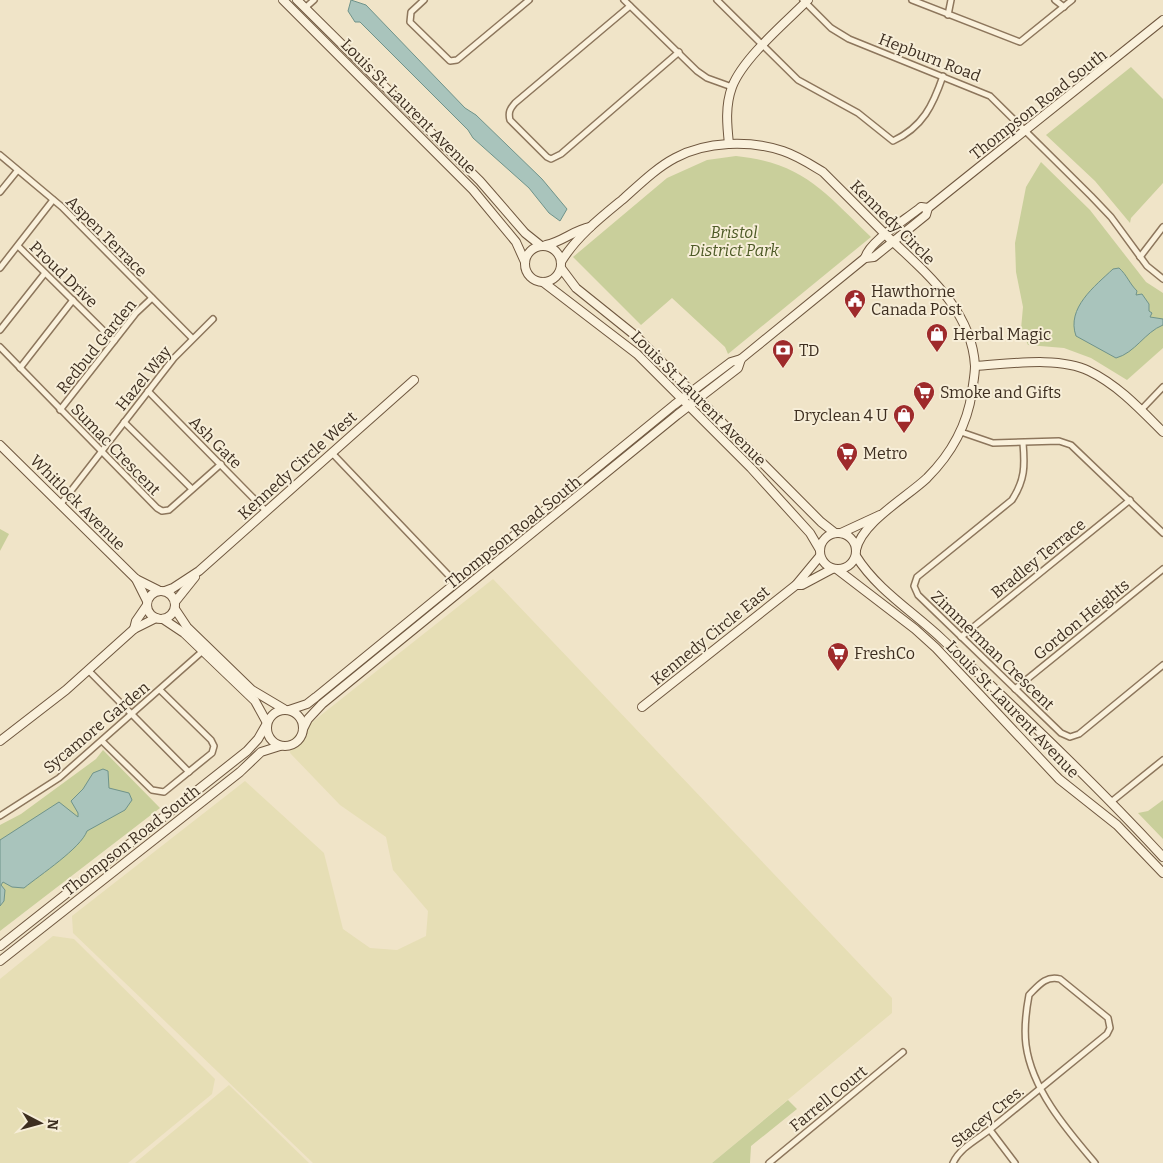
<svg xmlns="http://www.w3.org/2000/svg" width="1163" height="1163" font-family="Bitter,serif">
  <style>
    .farmland { fill: #e6deb5 }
    .green { fill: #c9cf9b }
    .water { fill: #a9c4bc; stroke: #6f938a }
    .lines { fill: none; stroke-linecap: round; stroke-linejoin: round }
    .street-casing { stroke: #8d765c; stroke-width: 8 }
    .secondary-casing { stroke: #6f573f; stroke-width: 10 }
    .street { stroke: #faf1dc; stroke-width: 5 }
    .secondary { stroke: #faf1dc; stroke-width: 8 }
    .labels { text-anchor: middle; stroke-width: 4; stroke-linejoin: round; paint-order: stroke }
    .street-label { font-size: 16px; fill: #3d2e20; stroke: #f7eed8 }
    .park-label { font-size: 16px; font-style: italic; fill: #4d5a26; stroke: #f7eed8 }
    .poi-label { font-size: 16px; fill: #3d2e20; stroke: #f7eed8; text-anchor: start }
  </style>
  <rect width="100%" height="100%" fill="#f0e4c8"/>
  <g class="farmland">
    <path d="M493 579 892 998V1013L712 1163H313L73 933 72 916 245 781 324 853 343 929 370 948 397 950 426 936 428 911 393 870 386 837 340 805 290 753 292 738Z"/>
    <path d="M53 936 74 939 215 1079 212 1094 128 1163H0V979Z"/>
    <path d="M229 1085 309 1163H135Z"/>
  </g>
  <g class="green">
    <path d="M1131 67 1163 99V183L1131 218 1130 223 1095 181 1046 135Z"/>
    <path d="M736 156C804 163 825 193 871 237L728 354 725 347 672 298 641 325 573 257 667 178 707 160Z"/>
    <path d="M1041 162 1090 210 1146 282 1163 293V348L1127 380 1091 358 1064 348 1028 345 1021 329 1023 307 1016 272 1015 243 1026 187Z"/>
    <path d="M0 529 9 534 0 551Z"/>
    <path d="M103 750 160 808 0 931V825L21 814 96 759Z"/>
    <path d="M1163 800V839L1138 813 1148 811Z"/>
    <path d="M788 1100 797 1109 751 1146 750 1163H712Z"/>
  </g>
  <g class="water">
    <path d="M351 0 366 5 465 108 476 115 542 179 567 209 560 221 549 213 529 188 473 138 468 130 360 22H355L348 11Z"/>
    <path d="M1119 268C1127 275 1129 283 1137 291L1136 295 1142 294 1149 304V311L1152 313 1150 317 1163 319V325C1145 332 1135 353 1116 358L1076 336C1066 308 1095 286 1113 269Z"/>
    <path d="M103 769 108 771 109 788 129 793 132 800 125 810 87 831C81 848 40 875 24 888L12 887 3 882 1 885 5 890 4 901 0 906V840L59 802 78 817V813L71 801 83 789 93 773Z"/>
  </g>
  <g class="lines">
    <g class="street-casing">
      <g id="street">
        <path d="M424 0 411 12 410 22 450 61 457 60 529 0"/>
        <path d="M624 0 697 71 707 78 732 87"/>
        <path d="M717 0 798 80 858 113 893 141C923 127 933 105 943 76"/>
        <path d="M803 0 831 28 849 39 990 96 1091 196 1111 217 1147 266 1163 279"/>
        <path d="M912 0 1020 42 1072 0"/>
        <path d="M1055 0 1064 7"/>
        <path d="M630 6 515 103C510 109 508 112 510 120L547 157 551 159 561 154 679 52"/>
        <path d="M305 8 314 0"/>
        <path d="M948 15 951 0"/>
        <path d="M0 155 62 207 192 338"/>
        <path d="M0 192 17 171"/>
        <path d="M18 246 114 341"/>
        <path d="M1140 257 1163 227"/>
        <path d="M0 268 53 200"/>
        <path d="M0 330 45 273"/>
        <path d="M0 347 157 508 162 511 169 510 221 464"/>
        <path d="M20 368 73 300"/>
        <path d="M148 391 266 511"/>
        <path d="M60 410 136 313 152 298"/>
        <path d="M1141 410 1163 387"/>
        <path d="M124 422 192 489"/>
        <path d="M961 432 993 443 1059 441 1071 445 1163 533"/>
        <path d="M1023 443C1025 466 1025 480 1012 500L917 577 914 586 918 595 1061 733 1070 737 1079 734 1163 665"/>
        <path d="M332 453 455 582"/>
        <path d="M60 505 174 358 213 319"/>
        <path d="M961 637 1130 500"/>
        <path d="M88 670 189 772"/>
        <path d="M1015 689 1163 569"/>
        <path d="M102 741 152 790 164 792 212 753 214 746 211 740 160 690"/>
        <path d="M1111 802 1163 760"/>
        <path d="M0 816 59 778 205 649"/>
        <path d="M990 1130 1015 1163"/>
        <path d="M769 1163 903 1052"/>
        <path d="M953 1163C960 1147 980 1138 993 1127 1031 1096 1069 1065 1107 1034L1110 1028 1108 1018 1060 979C1046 975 1038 986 1029 995 1026 1011 1024 1029 1026 1045 1032 1090 1067 1130 1095 1163"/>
      </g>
    </g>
    <g class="secondary-casing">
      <g id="secondary">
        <path d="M283 0 473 190 516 242 525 262"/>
        <path d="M297 0 480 181 525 233 540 245"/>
        <path d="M729 144C727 125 725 106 732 87 743 58 786 22 808 0"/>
        <path d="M546 245C562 242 574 230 590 227"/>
        <circle cx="543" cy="264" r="18"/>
        <path d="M865 258C869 241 907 219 921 207L928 208"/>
        <path d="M561 262C576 237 600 218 622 200 639 185 656 168 675 158 706 141 750 140 783 151 798 156 810 164 823 172 845 194 866 215 888 237 925 272 972 310 975 366 975 374 973 384 972 392 967 426 951 454 927 478 907 497 862 522 856 550"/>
        <path d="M561 268 576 288 637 337 821 522 835 533"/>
        <path d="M543 282 637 354 751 468 810 533 820 550"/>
        <path d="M975 366C1008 364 1060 356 1089 371 1118 385 1141 410 1163 432"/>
        <path d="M0 445 136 579 158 590"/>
        <circle cx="838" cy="551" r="18"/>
        <path d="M841 533 880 515"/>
        <path d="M820 556 796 585H802L832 569"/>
        <path d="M856 556C877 590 915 613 943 640 1018 711 1093 781 1163 857"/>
        <path d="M838 570 915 629 936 648 1059 779 1117 825 1163 873"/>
        <path d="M136 579 147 601"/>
        <circle cx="161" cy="605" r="14"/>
        <path d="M165 591 173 588 199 571 414 380"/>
        <path d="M175 602 195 577"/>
        <path d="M175 609 187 627 252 690 284 709"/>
        <path d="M163 619 184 633 255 701 266 721"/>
        <path d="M134 629 136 621 147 605"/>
        <path d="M642 707 796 585"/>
        <circle cx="285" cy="728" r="18"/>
        <path d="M289 710 307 704 316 697 674 405 731 362 741 359"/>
        <path d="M303 729 308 719 322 704 677 415 738 368 741 359 752 350 865 258 874 257 926 215 928 208 1163 20"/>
        <path d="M0 741 66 690 134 629 156 618"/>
        <path d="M0 946 247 751 258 739 266 725"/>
        <path d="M0 961 240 772 261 752 280 746"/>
      </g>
    </g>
    <use href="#street" class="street"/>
    <use href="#secondary" class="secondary"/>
  </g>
  <defs>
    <g id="civic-pin" transform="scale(1.125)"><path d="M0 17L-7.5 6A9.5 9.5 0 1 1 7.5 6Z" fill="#9e2a2b" stroke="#f7eed8"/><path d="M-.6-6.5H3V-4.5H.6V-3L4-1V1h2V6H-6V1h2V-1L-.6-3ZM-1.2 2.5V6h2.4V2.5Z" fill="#fff"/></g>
    <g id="shop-pin" transform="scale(1.125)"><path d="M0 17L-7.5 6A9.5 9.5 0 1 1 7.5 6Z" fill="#9e2a2b" stroke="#f7eed8"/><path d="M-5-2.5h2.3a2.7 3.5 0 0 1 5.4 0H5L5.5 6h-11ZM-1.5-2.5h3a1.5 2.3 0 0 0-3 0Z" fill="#fff"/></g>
    <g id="bank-pin" transform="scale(1.125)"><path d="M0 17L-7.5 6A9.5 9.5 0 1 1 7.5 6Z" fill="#9e2a2b" stroke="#f7eed8"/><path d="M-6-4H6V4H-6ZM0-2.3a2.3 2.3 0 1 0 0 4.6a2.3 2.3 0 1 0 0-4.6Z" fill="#fff"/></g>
    <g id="supermarket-pin" transform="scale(1.125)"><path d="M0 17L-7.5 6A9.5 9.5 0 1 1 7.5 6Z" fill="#9e2a2b" stroke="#f7eed8"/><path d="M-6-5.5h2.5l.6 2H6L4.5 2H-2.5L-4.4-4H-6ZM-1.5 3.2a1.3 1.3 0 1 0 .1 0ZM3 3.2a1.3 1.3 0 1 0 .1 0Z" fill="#fff"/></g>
  </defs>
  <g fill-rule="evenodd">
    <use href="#civic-pin" x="855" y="300"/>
    <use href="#shop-pin" x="937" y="334"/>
    <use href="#bank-pin" x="783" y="350"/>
    <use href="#supermarket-pin" x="924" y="392"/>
    <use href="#shop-pin" x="904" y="415"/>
    <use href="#supermarket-pin" x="847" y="453"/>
    <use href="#supermarket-pin" x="838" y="653"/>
  </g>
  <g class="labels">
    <g class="street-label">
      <text transform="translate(930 57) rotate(21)" y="6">Hepburn Road</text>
      <text transform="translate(1038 104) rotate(-38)" y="6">Thompson Road South</text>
      <text transform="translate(409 106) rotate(45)" y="6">Louis St. Laurent Avenue</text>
      <text transform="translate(893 222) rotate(45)" y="6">Kennedy Circle</text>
      <text transform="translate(107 236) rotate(45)" y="6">Aspen Terrace</text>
      <text transform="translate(64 274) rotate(44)" y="6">Proud Drive</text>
      <text transform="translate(96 346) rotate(-51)" y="6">Redbud Garden</text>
      <text transform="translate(143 378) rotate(-51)" y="6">Hazel Way</text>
      <text transform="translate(699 398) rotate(45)" y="6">Louis St. Laurent Avenue</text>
      <text transform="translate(216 442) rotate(45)" y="6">Ash Gate</text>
      <text transform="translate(116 449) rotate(46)" y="6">Sumac Crescent</text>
      <text transform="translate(297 465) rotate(-42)" y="6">Kennedy Circle West</text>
      <text transform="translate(78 502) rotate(45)" y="6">Whitlock Avenue</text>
      <text transform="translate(513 532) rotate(-39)" y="6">Thompson Road South</text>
      <text transform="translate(1038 558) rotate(-39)" y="6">Bradley Terrace</text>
      <text transform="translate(1081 619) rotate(-39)" y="6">Gordon Heights</text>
      <text transform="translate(710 635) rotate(-39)" y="6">Kennedy Circle East</text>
      <text transform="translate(993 650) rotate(44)" y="6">Zimmerman Crescent</text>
      <text transform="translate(1013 709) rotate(46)" y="6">Louis St. Laurent Avenue</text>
      <text transform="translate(96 727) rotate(-40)" y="6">Sycamore Garden</text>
      <text transform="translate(131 840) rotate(-38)" y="6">Thompson Road South</text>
      <text transform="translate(828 1098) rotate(-39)" y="6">Farrell Court</text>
      <text transform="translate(987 1116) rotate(-39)" y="6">Stacey Cres.</text>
    </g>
    <g class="park-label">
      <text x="734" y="238">Bristol<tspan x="734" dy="18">District Park</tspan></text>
    </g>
    <g class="poi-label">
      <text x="871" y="297">Hawthorne<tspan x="871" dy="18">Canada Post</tspan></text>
      <text x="953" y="340">Herbal Magic</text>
      <text x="799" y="356">TD</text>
      <text x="940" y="398">Smoke and Gifts</text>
      <text x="888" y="421" text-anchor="end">Dryclean 4 U</text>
      <text x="863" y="459">Metro</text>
      <text x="854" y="659">FreshCo</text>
    </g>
  </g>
  <g transform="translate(40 1123) rotate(96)" stroke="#f7eed8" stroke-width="4" paint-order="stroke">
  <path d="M0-4L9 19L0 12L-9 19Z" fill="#3d2e20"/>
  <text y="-8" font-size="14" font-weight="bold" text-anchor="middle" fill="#3d2e20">N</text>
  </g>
</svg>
